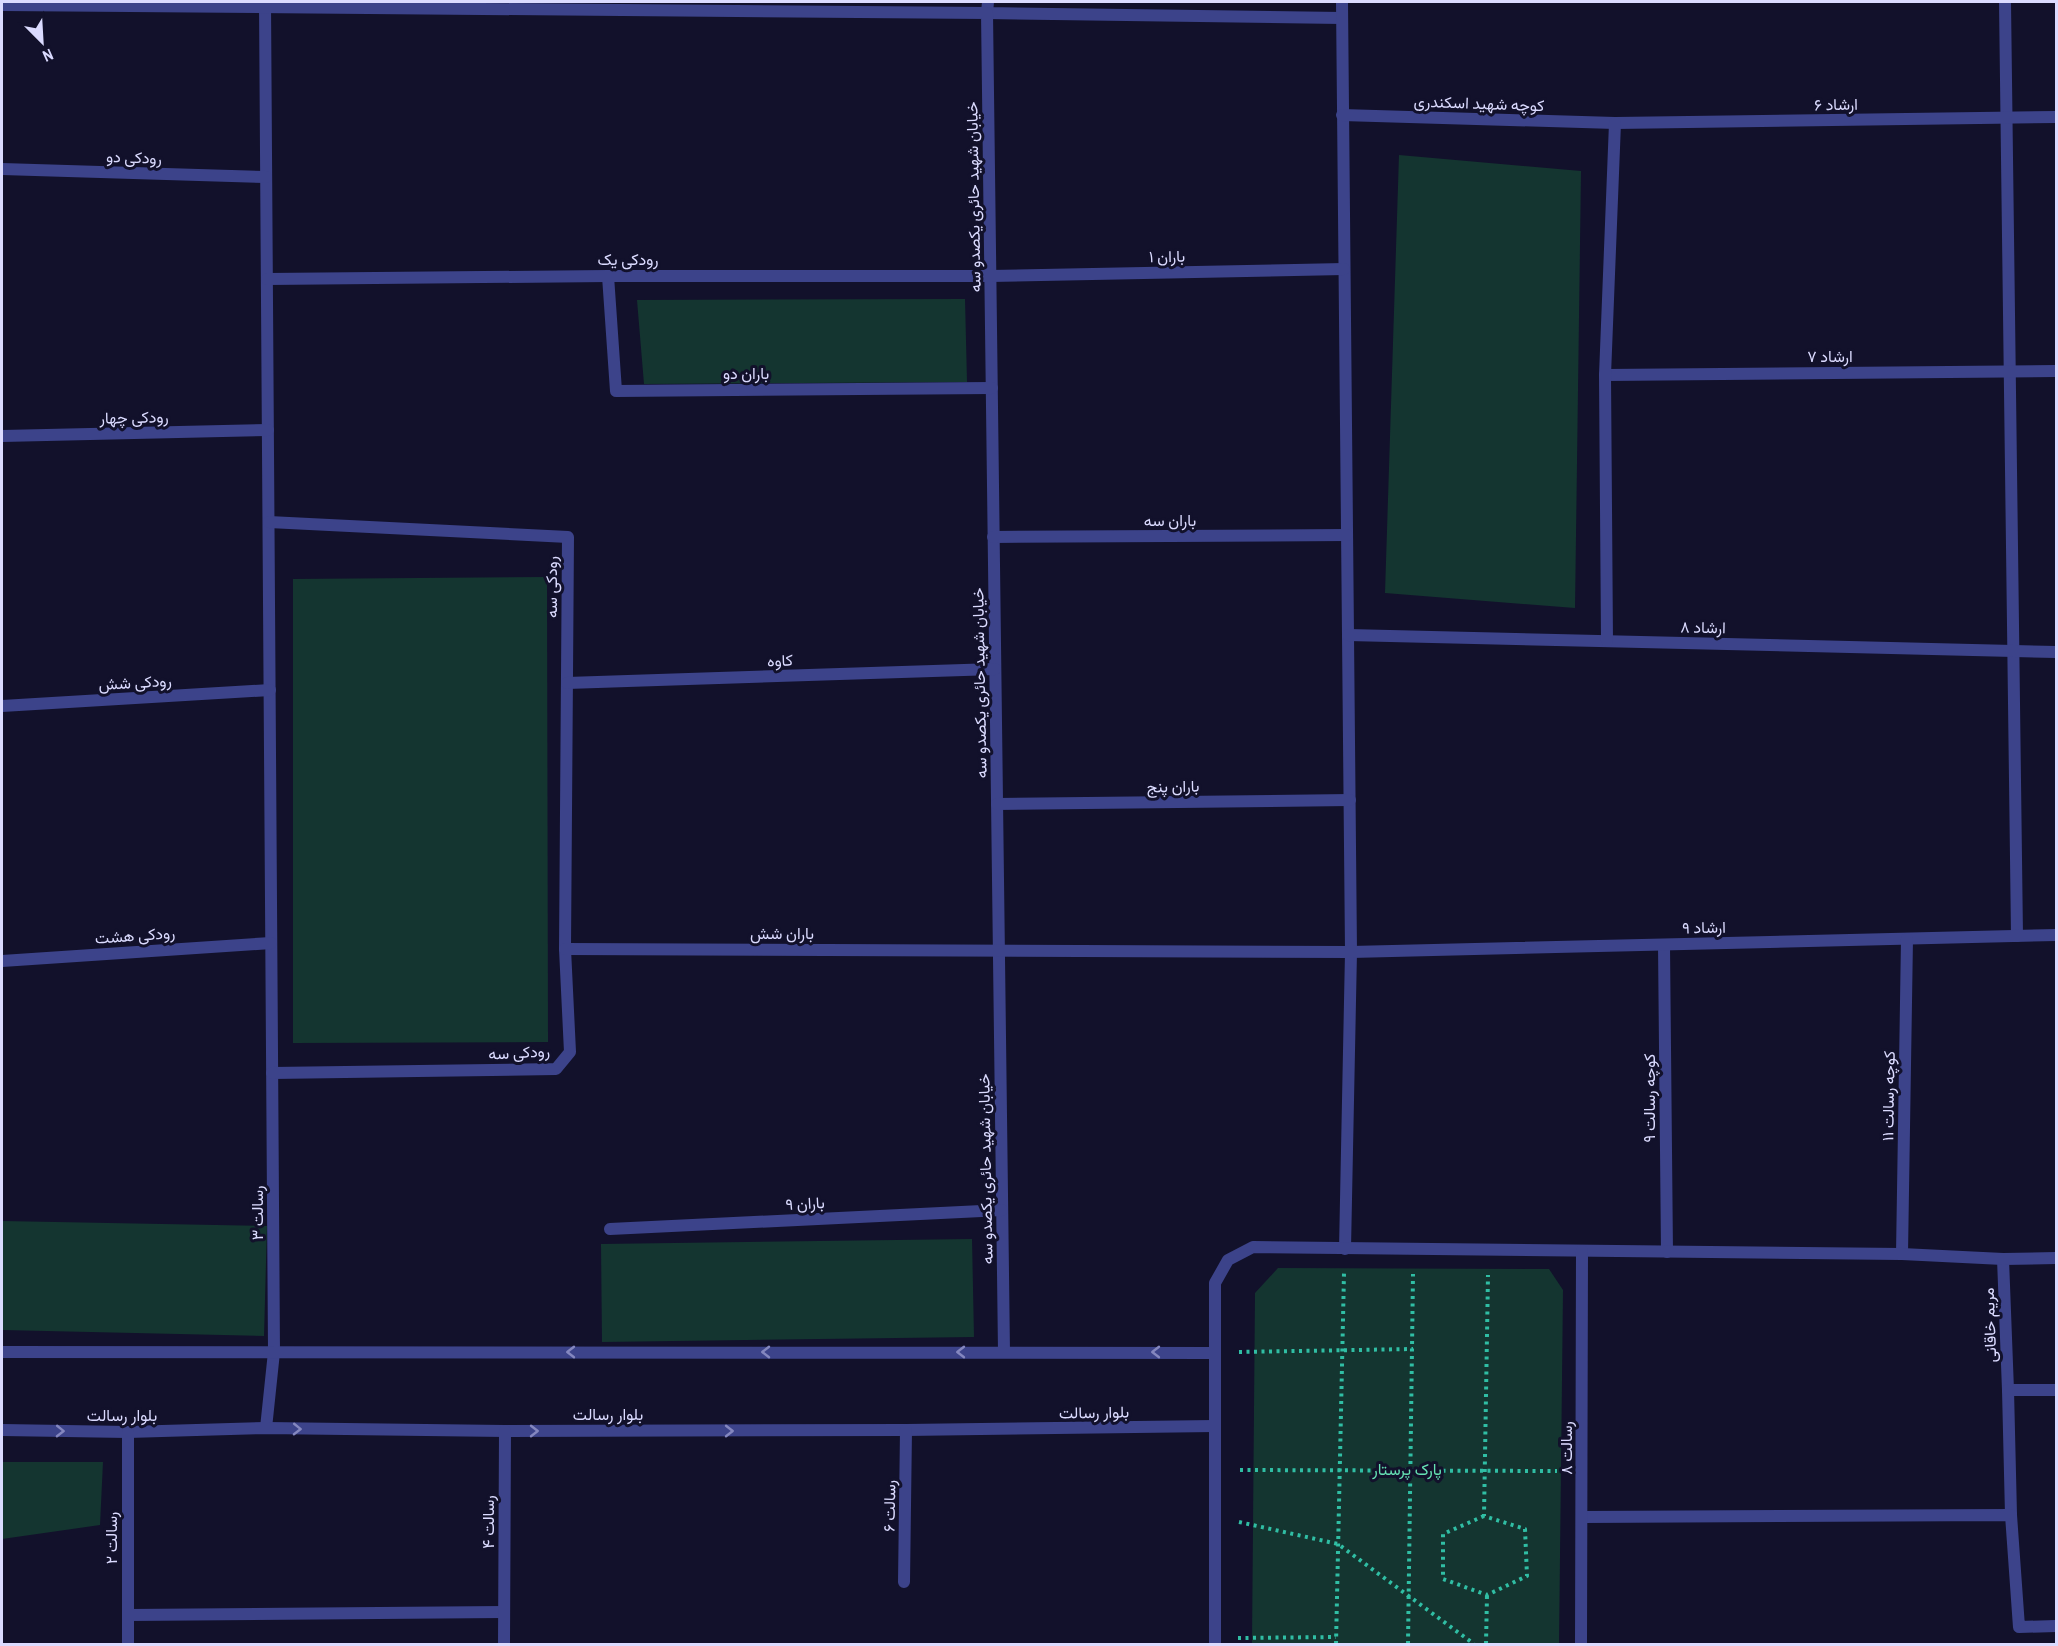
<svg xmlns="http://www.w3.org/2000/svg" width="2058" height="1646" font-family="'Archivo Narrow',Vazirmatn,sans-serif">
  <style>
    .green { fill: #143530 }
    .lines { fill: none; stroke-linecap: round; stroke-linejoin: round }
    .path { stroke: #30bea4; stroke-width: 4; stroke-dasharray: 3 4.5; stroke-linecap: butt }
    .street { stroke: #3c438a; stroke-width: 12 }
    .oneway { stroke: #8487bf }
    .labels { text-anchor: middle; stroke-width: 6; stroke-linejoin: round; paint-order: stroke }
    .street-label { font-size: 16px; fill: #dbdbff; stroke: #12112b }
    .park-label { font-size: 16px; fill: #65e1b3; stroke: #12112b }
  </style>
  <rect width="100%" height="100%" fill="#12112b"/>
  <g class="green">
    <path d="M1399 155 1581 171 1575 608 1385 593Z"/>
    <path d="M965 299 967 382 644 384 637 300Z"/>
    <path d="M547 577 548 1042 293 1043V579Z"/>
    <path d="M2 1221 267 1226 264 1336 2 1330Z"/>
    <path d="M972 1239 974 1337 602 1342 601 1244Z"/>
    <path d="M1278 1268 1549 1269 1563 1290 1559 1644H1252L1255 1293Z"/>
    <path d="M2 1462H103L100 1525 2 1539Z"/>
  </g>
  <g class="lines">
    <g class="path">
      <path d="M1239 1352 1413 1349"/>
      <path d="M1240 1470 1557 1471"/>
      <path d="M1484 1516 1443 1534V1579L1487 1595 1527 1576 1525 1529 1484 1516 1488 1275"/>
      <path d="M1239 1522 1338 1544 1474 1644"/>
      <path d="M1238 1638 1336 1637"/>
      <path d="M1336 1644 1344 1273"/>
      <path d="M1408 1644 1413 1274"/>
      <path d="M1486 1644 1487 1595"/>
    </g>
    <g class="street">
      <path d="M265 2 274 1352 266 1428"/>
      <path d="M988 2 987 13 1342 18"/>
      <path d="M1342 2 1351 952 1345 1249"/>
      <path d="M2005 2 2017 936"/>
      <path d="M2 5 987 13 1004 1352"/>
      <path d="M1342 115 1615 123 2056 117"/>
      <path d="M2 169 266 177"/>
      <path d="M608 276 616 391 992 388"/>
      <path d="M267 279 608 276H990L1344 269"/>
      <path d="M1605 375 2056 371"/>
      <path d="M2 436 268 430"/>
      <path d="M269 522 568 537 565 949 570 1052 556 1069 272 1073"/>
      <path d="M993 537 1347 535"/>
      <path d="M1348 635 2056 652"/>
      <path d="M1607 641 1605 375 1615 123"/>
      <path d="M567 683 995 669"/>
      <path d="M2 706 270 690"/>
      <path d="M997 804 1350 800"/>
      <path d="M1664 945 1667 1252"/>
      <path d="M565 949 1351 952 2056 935"/>
      <path d="M2 961 271 943"/>
      <path d="M610 1229 1002 1210"/>
      <path d="M1902 1254 1907 939"/>
      <path d="M2003 1259 2008 1390"/>
      <path d="M2 1352 1215 1353"/>
      <path d="M2 1430 128 1432 266 1428 505 1431 906 1430 1215 1426"/>
      <path d="M2011 1515 2008 1390H2056"/>
      <path d="M1582 1517 2011 1515 2019 1627 2056 1626"/>
      <path d="M904 1582 906 1430"/>
      <path d="M128 1615 504 1612"/>
      <path d="M128 1644V1432"/>
      <path d="M504 1644 505 1431"/>
      <path d="M1215 1644V1283L1228 1260 1253 1247 1902 1254 2003 1259 2056 1258"/>
      <path d="M1581 1644 1582 1251"/>
    </g>
  </g>
  <defs><path id="oneway-chevron" d="M-2-3.5L2.5 0L-2 3.5" fill="none" stroke-width="1.6" stroke-linecap="round" stroke-linejoin="round" transform="scale(1.5)"/></defs>
  <g class="oneway">
    <use href="#oneway-chevron" transform="translate(571 1352) rotate(180)"/>
    <use href="#oneway-chevron" transform="translate(766 1352) rotate(-180)"/>
    <use href="#oneway-chevron" transform="translate(961 1352) rotate(-180)"/>
    <use href="#oneway-chevron" transform="translate(1156 1352) rotate(-180)"/>
    <use href="#oneway-chevron" transform="translate(297 1429) rotate(1)"/>
    <use href="#oneway-chevron" transform="translate(60 1431) rotate(1)"/>
    <use href="#oneway-chevron" transform="translate(534 1431)"/>
    <use href="#oneway-chevron" transform="translate(729 1431)"/>
  </g>
  <g class="labels">
    <g class="street-label">
      <text transform="translate(1479 103) rotate(2)" y="6">کوچه شهید اسکندری</text>
      <text transform="translate(1836 104) rotate(-1)" y="6">ارشاد ۶</text>
      <text transform="translate(134 157) rotate(2)" y="6">رودکی دو</text>
      <text transform="translate(973 197) rotate(-91)" y="6">خیابان شهید حائری یکصدو سه</text>
      <text transform="translate(1167 256) rotate(-1)" y="6">باران ۱</text>
      <text x="628" y="265">رودکی یک</text>
      <text x="1830" y="362">ارشاد ۷</text>
      <text x="746" y="379">باران دو</text>
      <text transform="translate(134 417) rotate(-1)" y="6">رودکی چهار</text>
      <text x="1170" y="526">باران سه</text>
      <text transform="translate(551 587) rotate(-90)" y="6">رودکی سه</text>
      <text transform="translate(1703 627) rotate(1)" y="6">ارشاد ۸</text>
      <text transform="translate(780 660) rotate(-2)" y="6">کاوه</text>
      <text transform="translate(135 682) rotate(-3)" y="6">رودکی شش</text>
      <text transform="translate(979 683) rotate(-91)" y="6">خیابان شهید حائری یکصدو سه</text>
      <text transform="translate(1173 786) rotate(-1)" y="6">باران پنج</text>
      <text transform="translate(1704 927) rotate(-1)" y="6">ارشاد ۹</text>
      <text x="782" y="939">باران شش</text>
      <text transform="translate(135 935) rotate(-4)" y="6">رودکی هشت</text>
      <text transform="translate(519 1052) rotate(-3)" y="6">رودکی سه</text>
      <text transform="translate(1888 1096) rotate(-89)" y="6">کوچه رسالت ۱۱</text>
      <text transform="translate(1649 1098) rotate(-90)" y="6">کوچه رسالت ۹</text>
      <text transform="translate(985 1169) rotate(-91)" y="6">خیابان شهید حائری یکصدو سه</text>
      <text transform="translate(805 1203) rotate(-3)" y="6">باران ۹</text>
      <text transform="translate(257 1213) rotate(-90)" y="6">رسالت ۳</text>
      <text transform="translate(1989 1325) rotate(-92)" y="6">مریم خاقانی</text>
      <text transform="translate(1094 1412) rotate(-1)" y="6">بلوار رسالت</text>
      <text x="608" y="1420">بلوار رسالت</text>
      <text x="122" y="1421">بلوار رسالت</text>
      <text transform="translate(1566 1448) rotate(-90)" y="6">رسالت ۸</text>
      <text transform="translate(889 1506) rotate(-89)" y="6">رسالت ۶</text>
      <text transform="translate(488 1522) rotate(-90)" y="6">رسالت ۴</text>
      <text transform="translate(111 1538) rotate(-90)" y="6">رسالت ۲</text>
    </g>
    <g class="park-label">
      <text x="1407" y="1475">پارک پرستار</text>
    </g>
  </g>
  <rect width="2058" height="1646" fill="none" stroke="#dbdbff" stroke-width="6"/>
  <g transform="translate(42 42) rotate(156)" stroke="#12112b" stroke-width="4.5" paint-order="stroke">
  <path d="M0-4.5L10 22L0 15L-10 22Z" fill="#dbdbff"/>
  <text y="-9" font-size="16" font-weight="bold" text-anchor="middle" fill="#dbdbff">N</text>
  </g>
</svg>
